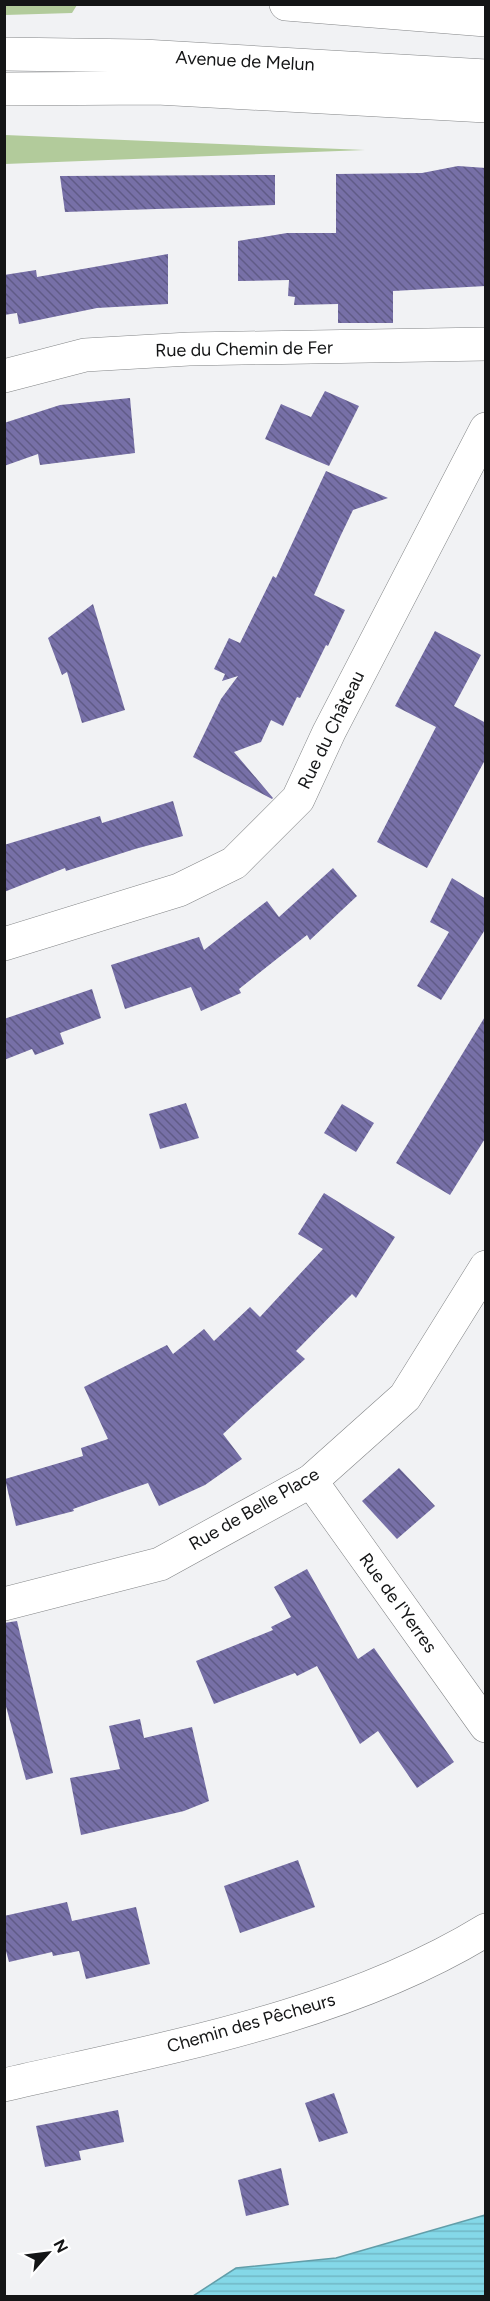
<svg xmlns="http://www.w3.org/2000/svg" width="490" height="2301" font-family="Figtree,sans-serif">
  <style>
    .green { fill: #b2cb9b }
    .water { fill: url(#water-rules); stroke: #629ea9; stroke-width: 1.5 }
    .building { fill: url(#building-back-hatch) }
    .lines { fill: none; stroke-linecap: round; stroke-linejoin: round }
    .minor-casing { stroke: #838587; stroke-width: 34 }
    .highway-casing { stroke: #838587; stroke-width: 34 }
    .minor { stroke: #fff; stroke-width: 33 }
    .highway { stroke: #fff; stroke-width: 33 }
    .labels { text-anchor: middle; stroke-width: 5; stroke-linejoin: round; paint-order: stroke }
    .street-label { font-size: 18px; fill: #141516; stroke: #fff }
  </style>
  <defs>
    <pattern id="water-rules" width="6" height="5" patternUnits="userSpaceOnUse" patternTransform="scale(1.5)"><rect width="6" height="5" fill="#84d8e8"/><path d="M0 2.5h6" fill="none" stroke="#71b8c6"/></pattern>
    <pattern id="building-back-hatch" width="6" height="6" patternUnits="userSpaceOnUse" patternTransform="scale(1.5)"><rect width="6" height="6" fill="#7770a7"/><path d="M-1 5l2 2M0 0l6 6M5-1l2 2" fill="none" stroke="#605b87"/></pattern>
  </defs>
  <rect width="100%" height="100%" fill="#f1f2f4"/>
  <g class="green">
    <path d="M4 5 5 4 77 5 72 13 5 15Z"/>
    <path d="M5 135 365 150 5 164Z"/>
  </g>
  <path class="water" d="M485 2215 486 2295 482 2296H193L236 2268 336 2258Z"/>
  <g class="building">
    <path d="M458 166 486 168V286L393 291V323H338V304L294 305 295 297 288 296 289 280 238 281V241L287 233H336V174L422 173Z"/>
    <path d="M275 175V205L65 212 60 176Z"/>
    <path d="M168 254V304L97 308 19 324 17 313 4 315V275L36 270 37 277Z"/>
    <path d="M325 391 359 406 329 466 265 439 281 404 311 417Z"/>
    <path d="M130 398 135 453 40 465 38 454 4 466V423L60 405Z"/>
    <path d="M326 471 388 498 353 510 340 537 314 595 345 610 328 646 326 645 300 698 297 697 283 726 271 720 261 742 234 752 273 798 272 799 193 757 221 699 238 676 222 681 225 674 214 669 229 638 240 643 273 576 276 578Z"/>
    <path d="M93 604 125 710 82 723 67 672 62 675 48 638Z"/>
    <path d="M435 631 481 655 454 706 486 723V758L427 868 377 842 436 727 395 706Z"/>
    <path d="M173 801 183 836 135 849 66 871 65 868 4 892V845L100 816 102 823Z"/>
    <path d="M333 868 357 896 310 940 307 935 239 989 241 993 201 1011 191 987 125 1009 111 965 199 937 204 950 267 901 279 917Z"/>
    <path d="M452 878 486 899V928L441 1000 417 986 449 932 430 922Z"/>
    <path d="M92 989 101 1018 60 1033 64 1044 35 1055 32 1049 4 1060V1019Z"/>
    <path d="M486 1015V1137L450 1195 396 1163Z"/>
    <path d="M186 1103 199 1138 160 1149 149 1114Z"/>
    <path d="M342 1104 374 1123 356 1152 324 1133Z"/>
    <path d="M324 1193 395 1237 356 1298 352 1294 296 1351 305 1359 223 1434 242 1459 205 1485 159 1506 148 1483 73 1509 74 1511 16 1526 5 1479 83 1456 81 1448 108 1439 84 1387 167 1345 173 1354 204 1329 214 1341 250 1307 260 1317 323 1249 298 1234Z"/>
    <path d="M399 1468 435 1506 397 1539 362 1501Z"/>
    <path d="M307 1569 358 1659 374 1648 454 1762 417 1788 378 1731 360 1744 317 1666 297 1676 295 1673 214 1704 196 1661 273 1630 271 1627 291 1617 274 1587Z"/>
    <path d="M17 1621 53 1773 26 1780 4 1699V1623Z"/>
    <path d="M140 1719 144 1738 192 1727 209 1801 184 1811 81 1835 70 1778 120 1769 109 1726Z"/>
    <path d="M298 1860 315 1907 240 1933 224 1886Z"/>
    <path d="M67 1902 72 1921 136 1907 150 1964 86 1979 79 1951 53 1956 52 1952 9 1962 4 1944V1916Z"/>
    <path d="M334 2093 348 2133 319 2142 305 2103Z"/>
    <path d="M118 2110 124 2142 79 2151 81 2160 45 2167 36 2126Z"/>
    <path d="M281 2168 289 2205 246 2216 238 2180Z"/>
  </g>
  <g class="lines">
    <g class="minor-casing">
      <g id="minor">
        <path d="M286 4 486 20"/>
        <path d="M4 376 85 355 189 349 486 344"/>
        <path d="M4 944 179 890 234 863 298 799 329 732 486 429"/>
        <path d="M311 1481 486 1726"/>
        <path d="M4 1604 160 1564 311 1481 405 1397 486 1267"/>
        <path d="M4 2085C165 2048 344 2017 486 1930"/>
      </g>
    </g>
    <g class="highway-casing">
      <g id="highway">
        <path d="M4 54 143 56 486 76"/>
        <path d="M4 89 157 88 486 106"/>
      </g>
    </g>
    <use href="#minor" class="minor"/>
    <use href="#highway" class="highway"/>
  </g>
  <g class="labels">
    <g class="street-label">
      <text transform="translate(245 61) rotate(3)" y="6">Avenue de Melun</text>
      <text transform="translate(244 349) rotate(-1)" y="6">Rue du Chemin de Fer</text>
      <text transform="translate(331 730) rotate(-64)" y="6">Rue du Château</text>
      <text transform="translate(254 1509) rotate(-30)" y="6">Rue de Belle Place</text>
      <text transform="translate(398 1603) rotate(54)" y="6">Rue de l'Yerres</text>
      <text transform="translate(251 2023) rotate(-16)" y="6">Chemin des Pêcheurs</text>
    </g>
  </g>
  <rect width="490" height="2301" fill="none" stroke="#141516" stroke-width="12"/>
  <g transform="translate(48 2253) rotate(62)" stroke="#ffffff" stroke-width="4.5" paint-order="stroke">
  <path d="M0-4.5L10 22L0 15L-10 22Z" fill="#141516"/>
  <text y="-9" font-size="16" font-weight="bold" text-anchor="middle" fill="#141516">N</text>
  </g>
</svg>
